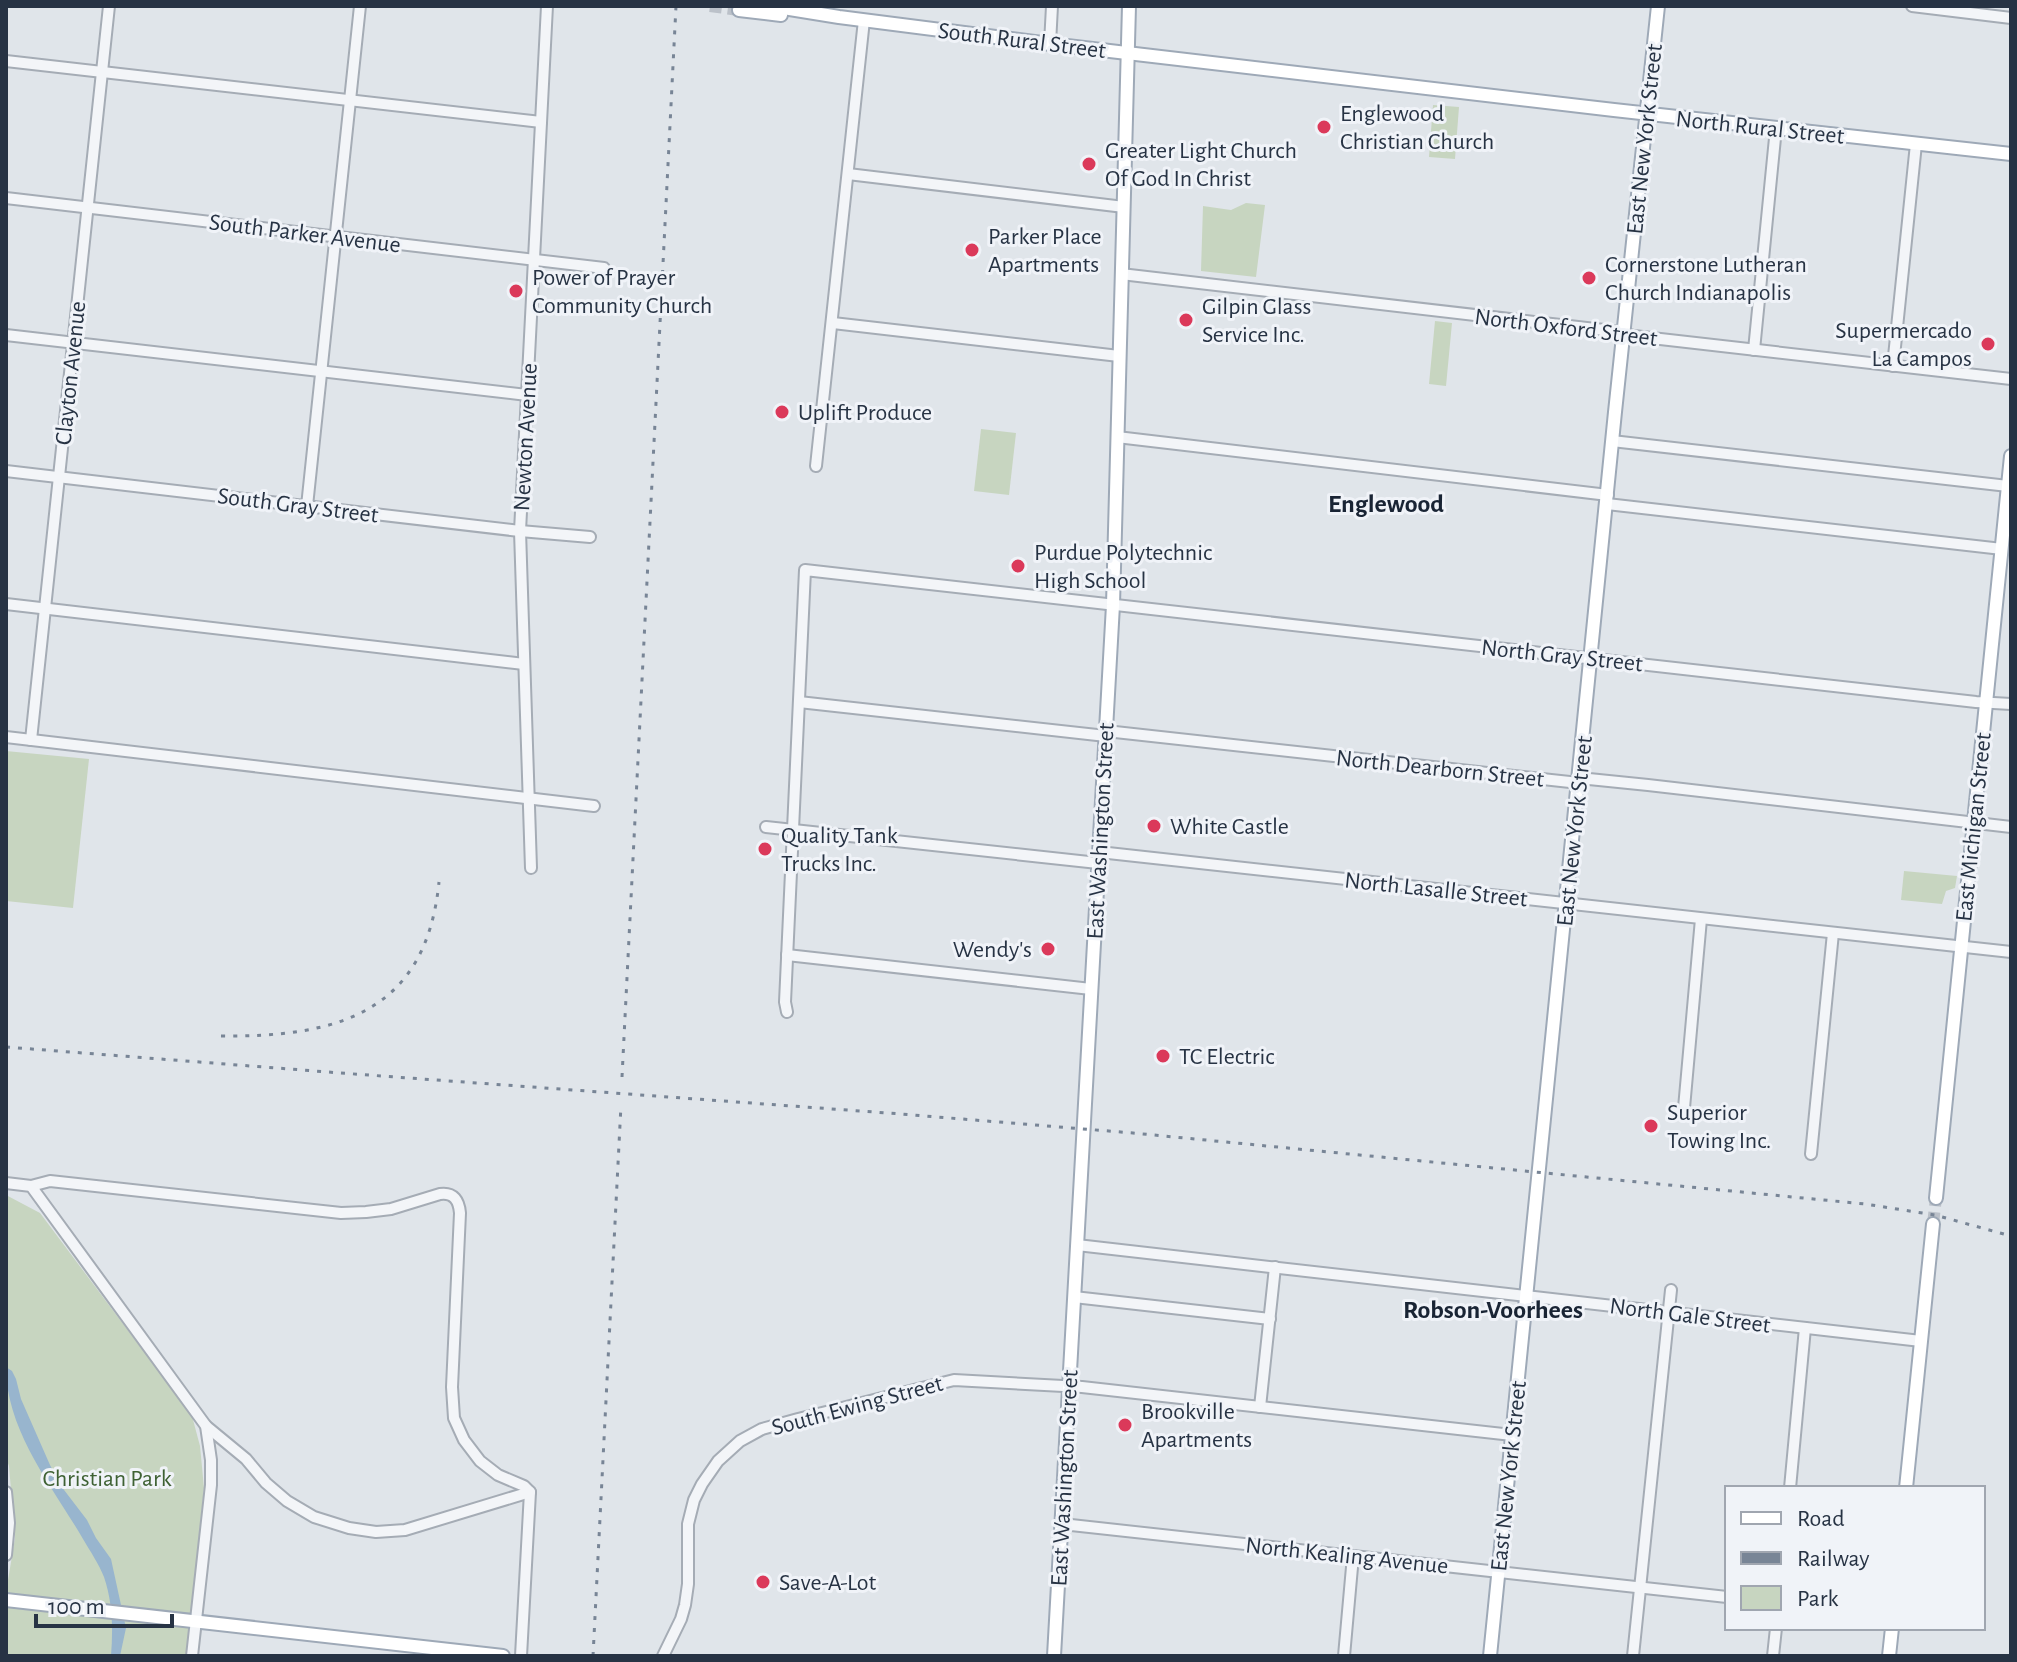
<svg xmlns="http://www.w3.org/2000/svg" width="2017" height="1662" font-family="'Alegreya Sans',sans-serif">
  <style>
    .green { fill: #c7d5c0 }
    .water { fill: #98b5ce }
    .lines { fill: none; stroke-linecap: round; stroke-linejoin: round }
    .major-tunnel { stroke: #bbc1c9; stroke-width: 12; stroke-dasharray: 12 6; stroke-linecap: butt }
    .minor-casing { stroke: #a5acb5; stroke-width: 14 }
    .major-casing { stroke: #9ea9b7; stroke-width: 16 }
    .minor { stroke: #f3f5f8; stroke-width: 10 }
    .major { stroke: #fff; stroke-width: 12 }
    .rail { stroke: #788596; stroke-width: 3; stroke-dasharray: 4 8; stroke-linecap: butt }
    .poi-dot { fill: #db395a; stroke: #f0f3f8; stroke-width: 3 }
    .labels { text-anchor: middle; stroke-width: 6; stroke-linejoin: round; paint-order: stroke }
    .street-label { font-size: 24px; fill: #273344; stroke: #f0f3f8 }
    .poi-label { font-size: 24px; fill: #273344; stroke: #f0f3f8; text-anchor: start }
    .park-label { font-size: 24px; fill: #3e6133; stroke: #f0f3f8 }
    .neighbourhood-label { font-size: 26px; font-weight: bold; fill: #192434; stroke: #f0f3f8 }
  </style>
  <rect width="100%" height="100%" fill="#e0e5ea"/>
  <g class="green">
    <path d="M1433 105 1459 107 1455 159 1429 157Z"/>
    <path d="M1246 203 1265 205 1256 277 1201 271 1203 206 1231 210Z"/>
    <path d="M1435 321 1452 323 1446 386 1429 384Z"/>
    <path d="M981 429 1016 433 1009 495 974 491Z"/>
    <path d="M6 751 89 759 73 908 6 901Z"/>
    <path d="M1904 871 1957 876 1955 888 1946 891 1942 904 1901 900Z"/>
    <path d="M6 1195 40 1213 192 1416 200 1446 204 1488 186 1656H6V1592L15 1538 9 1466 6 1458Z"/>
  </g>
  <path class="water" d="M6 1367 12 1371 16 1379 21 1399 50 1465 61 1486 87 1520 96 1538 111 1559 126 1628 120 1656H111C113 1629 113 1604 104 1577 99 1564 90 1551 83 1539 53 1487 6 1431 6 1367Z"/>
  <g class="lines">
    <g class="major-tunnel">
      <path d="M710 6 739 10"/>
      <path d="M1933 1224 1936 1198"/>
    </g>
    <g class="minor-casing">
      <g id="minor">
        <path d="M1912 6 2011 18"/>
        <path d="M1050 44 1052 6"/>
        <path d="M6 61 541 122"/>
        <path d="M848 174 1124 207"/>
        <path d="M6 198 604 268"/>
        <path d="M1121 274 1613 331 1634 336 2011 379"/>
        <path d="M833 323 1119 356"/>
        <path d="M6 335 527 395"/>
        <path d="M1754 350 1776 128"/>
        <path d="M1893 366 1916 144"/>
        <path d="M1117 437 1608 495"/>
        <path d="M1612 441 2008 486"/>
        <path d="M816 466 864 20"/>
        <path d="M6 471 520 531 590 537"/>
        <path d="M1607 504 2002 549"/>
        <path d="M307 506 360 6"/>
        <path d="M6 604 524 664"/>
        <path d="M799 702 1106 736"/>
        <path d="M1106 731 1579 783 1589 779 1648 785 2011 827"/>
        <path d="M6 737 594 806"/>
        <path d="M31 740 109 6"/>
        <path d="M766 827 1098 863"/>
        <path d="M1099 852 2011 952"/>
        <path d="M531 868 520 531 547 6"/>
        <path d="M787 955 1091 989"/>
        <path d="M787 1012 785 1002 805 570 1976 702 2011 704"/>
        <path d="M1684 1108 1701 919"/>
        <path d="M1811 1154 1833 933"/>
        <path d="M6 1183 31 1186 206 1426 211 1460V1485L192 1656"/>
        <path d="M31 1186 50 1181 341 1213 366 1212 391 1209 440 1194C454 1192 459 1201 460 1213L452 1387 454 1418 464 1440 480 1461 498 1475 524 1486 530 1492 521 1656"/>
        <path d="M1077 1245 1921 1341"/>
        <path d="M1074 1297 1270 1319"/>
        <path d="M1260 1407 1275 1267"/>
        <path d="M206 1426 246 1459 266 1483 287 1501 314 1517 349 1528 376 1532 405 1530 530 1492"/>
        <path d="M1790 1488 1805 1328"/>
        <path d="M6 1492 9 1523 6 1555"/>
        <path d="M1062 1524 1727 1597"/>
        <path d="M663 1656 681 1619 685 1605 688 1584V1524L694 1500 702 1484 718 1461 740 1441 762 1429 798 1419 954 1380 1082 1387 1512 1435"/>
        <path d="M1344 1656 1353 1556"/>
        <path d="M1633 1656 1671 1290"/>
        <path d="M1773 1656 1776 1628"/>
      </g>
    </g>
    <g class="major-casing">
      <g id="major">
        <path d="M771 6 839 17 1050 44 1614 110 2011 154"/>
        <path d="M739 10 781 15"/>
        <path d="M1936 1198 2011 456"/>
        <path d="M1906 1488 1933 1224"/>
        <path d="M6 1600 503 1656"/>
        <path d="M1054 1656 1113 605 1129 6"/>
        <path d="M1490 1656 1615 412 1658 6"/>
        <path d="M1889 1656 1892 1628"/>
      </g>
    </g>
    <use href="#minor" class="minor"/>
    <use href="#major" class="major"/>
    <g class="rail">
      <path d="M221 1036C336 1037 426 1014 439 882"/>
      <path d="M6 1047 341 1073 901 1114 1133 1133 1865 1204 1935 1215 2011 1236"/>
      <path d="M622 1077 676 6"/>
      <path d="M593 1656 621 1105"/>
    </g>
  </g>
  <g class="poi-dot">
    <circle cx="1324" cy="127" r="8"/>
    <circle cx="1089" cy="164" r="8"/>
    <circle cx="972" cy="250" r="8"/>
    <circle cx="1589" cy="278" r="8"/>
    <circle cx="516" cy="291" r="8"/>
    <circle cx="1186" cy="320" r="8"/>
    <circle cx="1988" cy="344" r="8"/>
    <circle cx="782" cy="412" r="8"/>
    <circle cx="1018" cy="566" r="8"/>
    <circle cx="1154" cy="826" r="8"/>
    <circle cx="765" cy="849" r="8"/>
    <circle cx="1048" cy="949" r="8"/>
    <circle cx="1163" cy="1056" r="8"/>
    <circle cx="1651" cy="1126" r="8"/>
    <circle cx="1125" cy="1425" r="8"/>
    <circle cx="763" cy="1582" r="8"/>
  </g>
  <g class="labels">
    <g class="street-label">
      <text transform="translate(1022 40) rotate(7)" y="8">South Rural Street</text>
      <text transform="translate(1760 127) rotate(6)" y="8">North Rural Street</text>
      <text transform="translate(1644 139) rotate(-84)" y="8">East New York Street</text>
      <text transform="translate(305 233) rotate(7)" y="8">South Parker Avenue</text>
      <text transform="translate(1566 327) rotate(7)" y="8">North Oxford Street</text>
      <text transform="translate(70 373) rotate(-84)" y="8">Clayton Avenue</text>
      <text transform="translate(525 437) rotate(-87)" y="8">Newton Avenue</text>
      <text transform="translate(298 505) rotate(7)" y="8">South Gray Street</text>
      <text transform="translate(1562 655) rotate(6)" y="8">North Gray Street</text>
      <text transform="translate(1440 768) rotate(6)" y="8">North Dearborn Street</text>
      <text transform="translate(1973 827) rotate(-84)" y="8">East Michigan Street</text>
      <text transform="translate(1100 831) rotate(-87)" y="8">East Washington Street</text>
      <text transform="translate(1574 831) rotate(-84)" y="8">East New York Street</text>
      <text transform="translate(1436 889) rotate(6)" y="8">North Lasalle Street</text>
      <text transform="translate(1690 1315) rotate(7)" y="8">North Gale Street</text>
      <text transform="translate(857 1405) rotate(-15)" y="8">South Ewing Street</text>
      <text transform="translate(1508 1476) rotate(-84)" y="8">East New York Street</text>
      <text transform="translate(1064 1478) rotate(-87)" y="8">East Washington Street</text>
      <text transform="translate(1347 1555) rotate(6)" y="8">North Kealing Avenue</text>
    </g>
    <g class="poi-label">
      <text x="1340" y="121">Englewood<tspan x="1340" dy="28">Christian Church</tspan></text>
      <text x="1105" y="158">Greater Light Church<tspan x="1105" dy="28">Of God In Christ</tspan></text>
      <text x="988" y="244">Parker Place<tspan x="988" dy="28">Apartments</tspan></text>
      <text x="1605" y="272">Cornerstone Lutheran<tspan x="1605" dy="28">Church Indianapolis</tspan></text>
      <text x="532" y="285">Power of Prayer<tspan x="532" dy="28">Community Church</tspan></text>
      <text x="1202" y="314">Gilpin Glass<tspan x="1202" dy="28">Service Inc.</tspan></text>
      <text x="1972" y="338" text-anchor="end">Supermercado<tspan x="1972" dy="28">La Campos</tspan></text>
      <text x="798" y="420">Uplift Produce</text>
      <text x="1034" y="560">Purdue Polytechnic<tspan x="1034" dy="28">High School</tspan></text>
      <text x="1170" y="834">White Castle</text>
      <text x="781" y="843">Quality Tank<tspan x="781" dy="28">Trucks Inc.</tspan></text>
      <text x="1032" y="957" text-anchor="end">Wendy's</text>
      <text x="1179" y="1064">TC Electric</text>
      <text x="1667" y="1120">Superior<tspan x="1667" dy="28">Towing Inc.</tspan></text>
      <text x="1141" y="1419">Brookville<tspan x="1141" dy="28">Apartments</tspan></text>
      <text x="779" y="1590">Save-A-Lot</text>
    </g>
    <g class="park-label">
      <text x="107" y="1486">Christian Park</text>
    </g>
    <g class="neighbourhood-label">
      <text x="1386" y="512">Englewood</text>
      <text x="1493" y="1318">Robson-Voorhees</text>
    </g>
  </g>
  <rect width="2017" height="1662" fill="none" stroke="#273344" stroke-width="16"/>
  <rect x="1725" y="1486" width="260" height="144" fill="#f0f3f8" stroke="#a0a6b0" stroke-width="2"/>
  <rect x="1741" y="1512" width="40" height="12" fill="#ffffff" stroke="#a0a6b0" stroke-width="2"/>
  <text x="1797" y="1526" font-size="24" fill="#273344">Road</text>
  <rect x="1741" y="1552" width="40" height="12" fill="#788596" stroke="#a0a6b0" stroke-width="2"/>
  <text x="1797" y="1566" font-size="24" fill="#273344">Railway</text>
  <rect x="1741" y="1586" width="40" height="24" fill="#c7d5c0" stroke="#a0a6b0" stroke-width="2"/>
  <text x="1797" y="1606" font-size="24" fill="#273344">Park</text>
  <path d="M36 1614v12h136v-12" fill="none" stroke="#273344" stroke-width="4"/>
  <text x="48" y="1614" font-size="24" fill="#273344" stroke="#f0f3f8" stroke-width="6" paint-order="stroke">100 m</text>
</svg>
